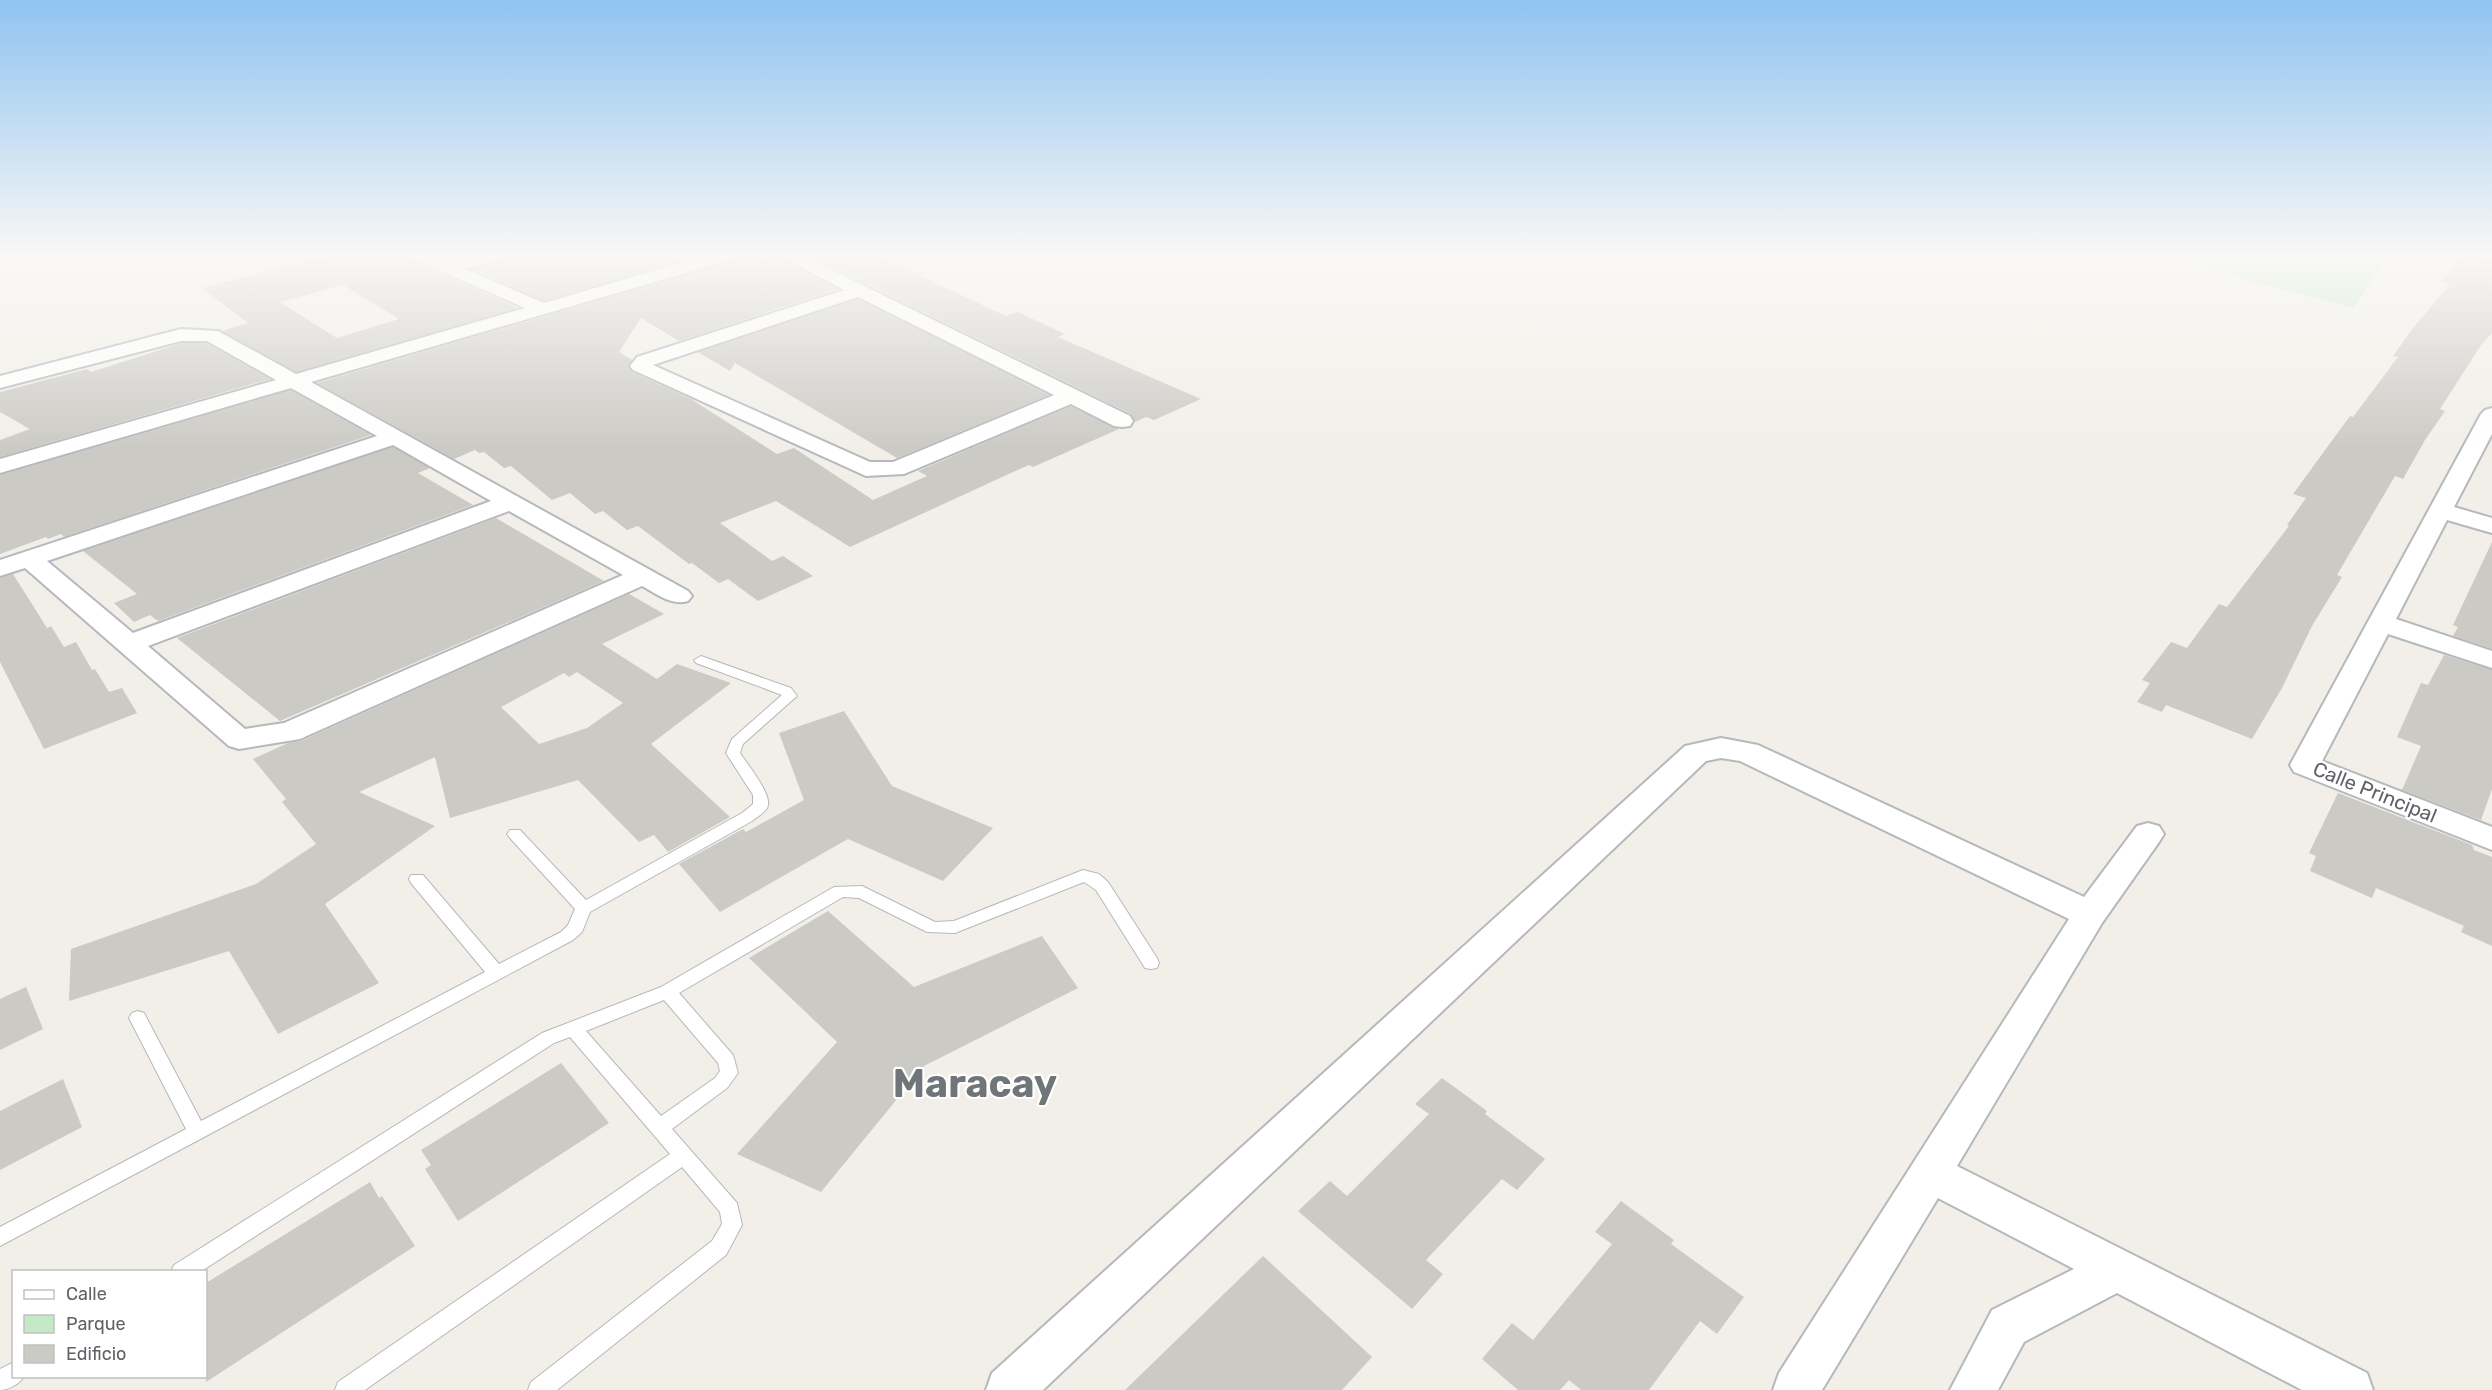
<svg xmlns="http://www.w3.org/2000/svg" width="2492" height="1390" font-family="Rubik,sans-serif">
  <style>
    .green { fill: #c5e8c5 }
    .building { fill: #cccac5; fill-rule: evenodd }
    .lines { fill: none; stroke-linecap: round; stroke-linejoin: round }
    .lane-casing { stroke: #b5b8bc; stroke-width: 2 }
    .street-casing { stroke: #b5b8bc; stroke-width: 4 }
    .lane { fill: #fff; fill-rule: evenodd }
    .street { fill: #fff; fill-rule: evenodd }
    .labels { text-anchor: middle; stroke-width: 4.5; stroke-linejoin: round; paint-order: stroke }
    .street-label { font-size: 20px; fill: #5f6368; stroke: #fff }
    .near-town-label { font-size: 39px; font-weight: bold; fill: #70757a; stroke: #fff }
  </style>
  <rect width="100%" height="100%" fill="#f1efe8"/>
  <path class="green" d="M2180 254H2390L2353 308 2250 281Z"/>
  <g class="building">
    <path d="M333 254H407L410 260 518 308 296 372 222 331 248 323 202 288ZM343 285 399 319 337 338 280 302Z"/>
    <path d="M509 254H702L544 301 472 269 506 260Z"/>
    <path d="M741 254H775L838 289 679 341 641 318 619 352 632 360 628 366 632 372 691 399 777 454 794 448 873 500 927 476 918 471 1071 406 1119 429 1033 467 1029 465 1013 472 850 547 776 501 720 523 772 561 783 556 813 576 758 601 728 579 719 583 692 563 689 564 638 526 627 530 603 511 595 514 570 493 552 500 511 466 504 468 484 452 479 453 475 450 454 459 317 383 738 260Z"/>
    <path d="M805 254H874L1006 316 1018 312 1065 334 1058 337 1201 399 1154 420 1146 417 1135 422 1131 414Z"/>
    <path d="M2461 254H2477L2492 260V333L2481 345 2440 409 2445 411 2425 440 2403 479 2395 476 2337 575 2342 577 2312 626 2282 688 2252 739 2166 705 2162 712 2137 702 2150 683 2142 680 2171 642 2187 648 2219 604 2227 607 2289 526 2287 525 2306 498 2293 494 2350 416 2353 417 2398 357 2393 356 2413 328 2450 284 2441 282Z"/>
    <path d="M858 299 1049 395 897 458 735 363 730 371 698 352Z"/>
    <path d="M182 343H206L270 379 0 457V440L30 429 0 412V392L87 369 91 372Z"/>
    <path d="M291 390 371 435 64 537 61 534 48 539 46 537 0 554V558V475Z"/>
    <path d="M393 447 430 468 418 473 473 505 158 621 150 615 134 622 114 603 137 594 83 551Z"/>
    <path d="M496 518 604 581 280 721 177 638Z"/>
    <path d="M2492 542V649L2453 636 2458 627 2453 625Z"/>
    <path d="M13 574 47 628 51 626 64 647 76 642 92 670 95 669 109 692 122 688 137 713 44 749 0 662V578Z"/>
    <path d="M629 594 664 614 602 644 657 679 677 664 731 683 651 744 730 817 668 852 654 835 639 842 578 780 450 818 435 757 359 792 435 826 325 904 379 983 278 1034 229 951 69 1001 71 949 256 884 316 844 282 802 286 799 253 759 288 743 301 741ZM577 672 623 703 587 728 539 744 501 707 564 673 569 677Z"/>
    <path d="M2444 655 2492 670V789L2481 820 2402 790 2421 746 2397 737 2421 683 2428 685Z"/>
    <path d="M844 711 892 786 993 828 943 881 848 839 720 912 679 864 743 829 746 832 804 800 779 733Z"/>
    <path d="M2338 793 2472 845 2474 850 2492 857V946L2461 932 2464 926 2376 888 2372 898 2310 871 2316 856 2309 853Z"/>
    <path d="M828 911 914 987 1042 936 1078 988 924 1066 821 1192 737 1154 837 1042 749 958Z"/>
    <path d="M26 987 43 1029 0 1050V999Z"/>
    <path d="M561 1063 609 1123 458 1221 425 1169 431 1165 421 1150Z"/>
    <path d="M1442 1078 1487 1111 1485 1114 1545 1159 1517 1190 1502 1179 1426 1260 1443 1274 1412 1309 1298 1211 1330 1181 1347 1196 1429 1114 1415 1104Z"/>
    <path d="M63 1079 82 1127 0 1170V1111Z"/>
    <path d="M370 1182 379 1198 382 1196 415 1246 206 1382V1283Z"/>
    <path d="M1621 1201 1674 1240 1671 1244 1744 1297 1717 1334 1700 1321 1649 1390H1581L1569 1380 1560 1390H1518L1482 1359 1512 1323 1533 1340 1612 1244 1595 1232Z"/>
    <path d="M1263 1256 1372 1357 1342 1390H1125Z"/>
  </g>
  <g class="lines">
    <g class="lane-casing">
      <g id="lane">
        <path d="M701 656 791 688 797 696 743 744 740 753C747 764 774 796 767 808 764 813 757 817 752 821L590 912 582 932 573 940 0 1246V1227L186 1129 129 1018 132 1013 138 1011 144 1013 201 1121 485 972 411 883 409 879 411 875H423L499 964 561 932 568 925 575 909 510 838 507 834 510 830H520L586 900 742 813 753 804V795L726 753 732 739 782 695 696 663 694 660Z"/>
        <path d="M1083 870 1099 874 1108 882 1157 958 1159 963 1157 968 1151 969 1145 968 1096 890 1084 882 955 933 927 932 859 898 843 897 679 993 733 1055 738 1073 727 1088 672 1129 737 1203 742 1225 726 1255 557 1390H528L531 1382 712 1241 722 1224 720 1212 682 1167 365 1390H335L338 1382 670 1154 570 1037 554 1043 200 1272H171L174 1265 542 1033 661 987 834 887 862 886 935 922 954 921ZM664 1000 718 1063 720 1071 715 1078 661 1116 586 1031Z"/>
        <path d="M14 1362V1376H24C20 1384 8 1390 0 1390V1369Z"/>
      </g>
    </g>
    <g class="street-casing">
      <g id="street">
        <path d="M409 254H432L450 262 479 254H507L505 258 465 269 544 303 711 254H739L737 258 311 382 688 591 692 596 688 601C671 606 657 594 642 586L300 739 239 749 229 746 25 568 0 576V560L377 436 291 388 0 473V459L276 380 207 341H181L0 388V376L181 329 218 331 296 374 525 308 411 258ZM393 445 491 501 133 633 47 561ZM509 511 623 575 284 723 245 729 148 646Z"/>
        <path d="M777 254H799L1130 416 1133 421 1130 426 1122 427 1114 426 1071 404 904 474 866 476 633 370 630 366 637 357 844 290ZM858 297 1054 395 893 462H870L653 365Z"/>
        <path d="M2492 408V434L2454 507 2492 518V533L2447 520 2396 619 2492 651V668L2388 634 2322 761 2492 827V850L2294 772 2290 765 2481 414 2485 410Z"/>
        <path d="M1721 738 1758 745 2084 897 2137 826 2148 823 2159 826 2164 834 2159 842 2102 923 1957 1166 2367 1373 2373 1390H2302L2117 1293 2024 1342 1998 1390H1950L1992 1310 2074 1269 1938 1198 1822 1390H1773L1779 1373 2069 919 1740 761 1721 758 1706 761 1043 1390H986L992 1373 1685 746Z"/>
      </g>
    </g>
    <use href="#lane" class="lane"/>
    <use href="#street" class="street"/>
  </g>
  <linearGradient id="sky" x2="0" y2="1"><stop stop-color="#8fc3f1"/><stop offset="0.57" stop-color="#f9f8f5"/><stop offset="1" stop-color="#f9f8f5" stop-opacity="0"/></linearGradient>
  <rect width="2492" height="449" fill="url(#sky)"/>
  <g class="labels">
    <g class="street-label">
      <text transform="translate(2375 792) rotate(22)" y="7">Calle Principal</text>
    </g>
    <g class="near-town-label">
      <text x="975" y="1097">Maracay</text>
    </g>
  </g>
  <rect x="12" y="1270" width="195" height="108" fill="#ffffff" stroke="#bfc1c3" stroke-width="1.5"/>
  <rect x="24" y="1290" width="30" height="9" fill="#ffffff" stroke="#bfc1c3" stroke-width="1.5"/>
  <text x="66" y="1300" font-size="18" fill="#5f6368">Calle</text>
  <rect x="24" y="1315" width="30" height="18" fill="#c5e8c5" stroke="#bfc1c3" stroke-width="1.5"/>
  <text x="66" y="1330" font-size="18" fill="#5f6368">Parque</text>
  <rect x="24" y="1345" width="30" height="18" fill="#cccac5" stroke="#bfc1c3" stroke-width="1.5"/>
  <text x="66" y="1360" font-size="18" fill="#5f6368">Edificio</text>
</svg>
